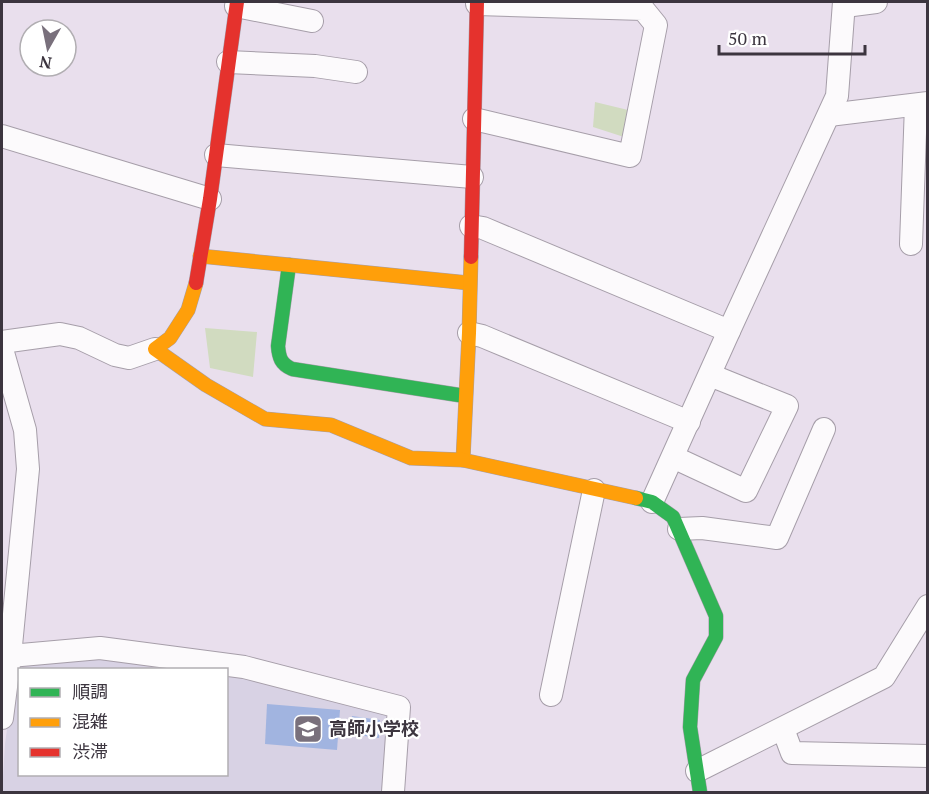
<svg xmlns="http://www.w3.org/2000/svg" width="929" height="794" font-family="'PT Serif','Noto Sans JP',serif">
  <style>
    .education { fill: #d8d2e4 }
    .green { fill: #d1dbc0 }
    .water { fill: #a1b4e0 }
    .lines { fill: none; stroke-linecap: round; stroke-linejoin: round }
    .street-casing { stroke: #a69ea9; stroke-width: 24 }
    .fast-casing { stroke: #a69ea9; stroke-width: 15 }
    .slow-casing { stroke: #a69ea9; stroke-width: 15 }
    .jam-casing { stroke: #a69ea9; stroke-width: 15 }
    .street { stroke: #fcfafc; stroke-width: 22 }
    .fast { stroke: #30b455; stroke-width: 14 }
    .slow { stroke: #ff9f0a; stroke-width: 14 }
    .jam { stroke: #e5322d; stroke-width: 14 }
    .labels { text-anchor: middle; stroke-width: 4.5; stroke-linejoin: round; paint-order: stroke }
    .poi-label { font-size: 18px; font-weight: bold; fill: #3c353f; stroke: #fff; text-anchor: start }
  </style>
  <rect width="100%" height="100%" fill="#e9dfed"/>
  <path class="education" d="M93 652 209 669 20 670V774H226L227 671 391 715 386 792H2L5 744 15 670 25 661Z"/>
  <g class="green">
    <path d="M595 102 628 110 624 137 593 127Z"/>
    <path d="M205 328 257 332 253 377 210 368Z"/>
  </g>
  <g class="water">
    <path d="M267 704 340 710 337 750 265 744Z"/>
    <path d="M352 716 380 720 379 738 350 734Z"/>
  </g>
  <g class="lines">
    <g class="street-casing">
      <g id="street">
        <path d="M236 6 312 21"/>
        <path d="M845 6 876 2"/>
        <path d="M228 62 315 66 356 72"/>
        <path d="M829 115 928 103"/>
        <path d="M474 119 630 156 656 25 643 9 477 4"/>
        <path d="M2 136 210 199"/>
        <path d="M216 155 472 177"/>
        <path d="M471 226 483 228 729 331"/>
        <path d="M911 244 916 105"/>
        <path d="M469 333 482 336 689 422"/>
        <path d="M2 342 60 334 79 338 115 355 129 358 155 349"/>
        <path d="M2 349 25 430 28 469 10 656 2 718"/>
        <path d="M673 457 746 491 787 406 710 375"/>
        <path d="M652 502 729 331 837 96 844 2"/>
        <path d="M679 529 702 528 777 538 824 429"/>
        <path d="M10 656 100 648 244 667 399 707 393 792"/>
        <path d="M551 695 594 490"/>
        <path d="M783 729 792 753 928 756"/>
        <path d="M697 771 884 677 928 606"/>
      </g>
    </g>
    <g class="fast-casing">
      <g id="fast">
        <path d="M289 265 278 346C279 358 281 364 292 369L465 396"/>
        <path d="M636 498 652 502 673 517 716 616V637L693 680 690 727 700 792"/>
      </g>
    </g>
    <g class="slow-casing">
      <g id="slow">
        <path d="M200 256 469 283"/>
        <path d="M471 257 469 333 463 460 636 498"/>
        <path d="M196 283 188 310 170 338 155 349 206 385 265 419 331 425 411 458 463 460"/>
      </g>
    </g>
    <g class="jam-casing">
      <g id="jam">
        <path d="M471 257 477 2"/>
        <path d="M196 283 210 199 237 2"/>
      </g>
    </g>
    <use href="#street" class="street"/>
    <use href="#fast" class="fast"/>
    <use href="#slow" class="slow"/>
    <use href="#jam" class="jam"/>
  </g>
  <defs>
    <g id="school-square" transform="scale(1.5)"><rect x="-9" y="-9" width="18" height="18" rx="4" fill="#79707c" stroke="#fff"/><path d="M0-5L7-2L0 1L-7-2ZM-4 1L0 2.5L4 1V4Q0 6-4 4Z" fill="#fff"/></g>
  </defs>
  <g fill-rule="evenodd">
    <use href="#school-square" x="308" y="729"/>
  </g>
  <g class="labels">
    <g class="poi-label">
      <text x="329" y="735">高師小学校</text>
    </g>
  </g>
  <rect width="929" height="794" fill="none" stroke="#3c353f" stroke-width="6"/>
  <rect x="18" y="668" width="210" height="108" fill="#ffffff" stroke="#b1aeb2" stroke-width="1.5"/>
  <rect x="30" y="688" width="30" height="9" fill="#30b455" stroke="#b1aeb2" stroke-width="1.5"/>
  <text x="72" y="698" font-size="18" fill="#3c353f">順調</text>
  <rect x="30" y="718" width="30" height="9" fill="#ff9f0a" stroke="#b1aeb2" stroke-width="1.5"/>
  <text x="72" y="728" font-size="18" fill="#3c353f">混雑</text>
  <rect x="30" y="748" width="30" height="9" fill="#e5322d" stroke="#b1aeb2" stroke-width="1.5"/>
  <text x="72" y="758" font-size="18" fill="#3c353f">渋滞</text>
  <g transform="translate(48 48) rotate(189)"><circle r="28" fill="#ffffff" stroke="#b1aeb2" stroke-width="1.5"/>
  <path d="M0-4.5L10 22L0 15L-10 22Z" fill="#79707c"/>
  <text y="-9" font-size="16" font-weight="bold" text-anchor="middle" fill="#3c353f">N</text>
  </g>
  <path d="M719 45v9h146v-9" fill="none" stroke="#3c353f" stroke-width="3"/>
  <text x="728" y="45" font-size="18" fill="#3c353f" stroke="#ffffff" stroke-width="4.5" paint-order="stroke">50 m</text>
</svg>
